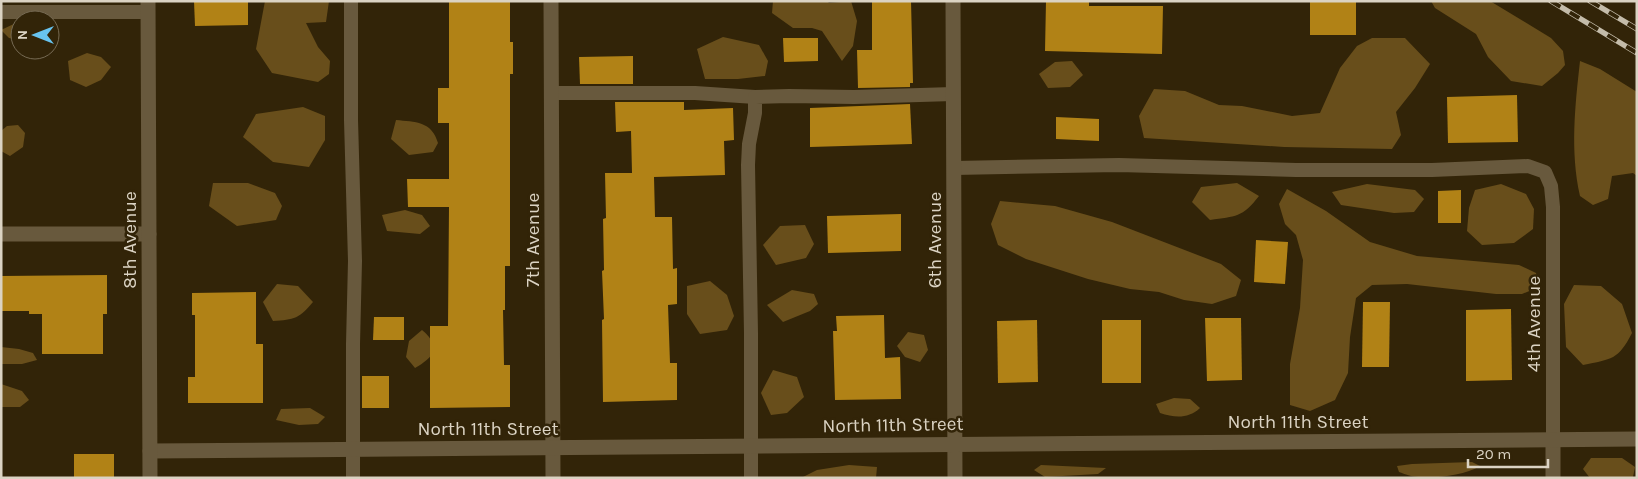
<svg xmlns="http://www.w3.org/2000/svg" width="1638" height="479" font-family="Karla,sans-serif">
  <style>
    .forest { fill: #684e1b }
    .building { fill: #b18216 }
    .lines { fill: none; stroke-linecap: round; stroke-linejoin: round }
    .service { stroke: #68593d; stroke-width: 14 }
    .minor { stroke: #68593d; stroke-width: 15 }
    .tertiary { stroke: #68593d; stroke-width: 15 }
    .rail-casing { stroke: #c4bcaa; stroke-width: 5.5 }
    .rail { stroke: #322408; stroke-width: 4; stroke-dasharray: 11; stroke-linecap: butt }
    .labels { text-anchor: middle; stroke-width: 5; stroke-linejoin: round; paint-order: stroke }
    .street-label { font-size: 19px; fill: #dbd3c3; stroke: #322408 }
  </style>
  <rect width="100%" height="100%" fill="#322408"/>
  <g class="forest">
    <path d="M265 1H329L326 22 306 23 318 47 330 61 329 74 318 82 272 73 256 49Z"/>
    <path d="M773 1H827L829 3 851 1 857 21 853 46 842 61 822 31 812 28H793L772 13Z"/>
    <path d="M1431 1H1490L1551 38 1563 51 1565 65 1558 73 1542 86 1511 81 1488 57 1476 34 1435 8Z"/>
    <path d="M18 22H20V40L9 38 1 30Z"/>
    <path d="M723 37 759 45 768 61 765 76 738 79H705L697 49Z"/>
    <path d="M1372 38H1405L1430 64 1415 88 1396 112 1401 135 1392 149 1284 147 1144 138 1139 116 1154 89 1185 91 1219 105 1242 106 1292 116 1320 113 1340 68 1357 46Z"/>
    <path d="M87 53 101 57 111 67 101 80 86 87 70 80 68 61Z"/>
    <path d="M1072 61 1083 75 1070 87 1048 88 1039 74 1055 62Z"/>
    <path d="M1580 61 1600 69 1637 92V176L1633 173 1612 176 1608 199 1593 205 1580 196C1570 151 1575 106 1580 61Z"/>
    <path d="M303 107 325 116V140L309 167 273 162 243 137 256 114Z"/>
    <path d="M396 120C415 122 432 121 438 143L433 152 409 155 391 139Z"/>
    <path d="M18 125 25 133 23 147 10 156 1 151V131L7 126Z"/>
    <path d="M213 183H248L275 193 282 206 276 220 237 226 209 206Z"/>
    <path d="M1237 183 1259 196C1242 218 1236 216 1210 220L1192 202 1201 187Z"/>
    <path d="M1367 184 1415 190 1424 199 1414 212 1394 213 1341 205 1332 192Z"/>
    <path d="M1501 184 1526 194 1534 209 1533 229 1514 243 1482 245 1467 231 1469 208 1475 190Z"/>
    <path d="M1287 189 1326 211 1370 242 1417 256 1519 265 1536 273 1539 287 1522 294H1496L1407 284 1372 285 1356 298 1350 337 1348 373 1335 400 1310 411 1290 405V364L1300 308 1303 260 1296 235 1285 224 1279 204Z"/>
    <path d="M1000 201 1055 206 1112 222 1221 264 1241 280 1236 296 1212 304 1184 300 1159 292 1130 289 1088 279 1026 259 998 245 991 224Z"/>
    <path d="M405 210 422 215 430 226 420 234 387 231 382 215Z"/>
    <path d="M805 225 814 244 806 258 776 265 763 245 780 226Z"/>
    <path d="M710 281 727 295 734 316 727 330 700 334 687 314V286Z"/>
    <path d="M277 284 298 286 313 302C300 318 294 320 273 321L263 302Z"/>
    <path d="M1574 285 1601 286 1622 304 1632 333C1618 360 1612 359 1583 365L1566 347 1564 304Z"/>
    <path d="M792 290 814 294 818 304 810 311 783 322 767 305Z"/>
    <path d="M422 330C442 347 434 357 415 368L406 357 409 341Z"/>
    <path d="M908 332 924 335 928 350 920 362 905 357 897 346Z"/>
    <path d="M1 347 19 349 33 353 37 360 22 364H1Z"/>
    <path d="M773 370 797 377 804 397 787 413 771 415 761 393Z"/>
    <path d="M1 384 22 391 29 400 20 407H1Z"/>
    <path d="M1174 398 1190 399 1200 408C1188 419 1175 418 1160 413L1156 404Z"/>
    <path d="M310 408 325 417 318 424 299 425 276 420 281 409Z"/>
    <path d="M1591 458H1622L1635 467 1633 477 1590 478 1583 469Z"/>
    <path d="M1472 462 1480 466C1465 475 1436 479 1418 477 1412 477 1405 474 1399 472L1397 466 1412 464Z"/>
    <path d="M849 465 877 467 876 478H801L817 470Z"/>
    <path d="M1041 465 1106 468 1098 474 1045 477 1034 470Z"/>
  </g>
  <g class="building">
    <path d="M194 1H248V25L195 26Z"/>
    <path d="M449 1H510V42H513V74H510V266H505V310H503L504 365H510V407L430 408V326H448L449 207H408L407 179H449V123H438V88H449Z"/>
    <path d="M872 1H911L913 83H910V87L858 88 857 50H872Z"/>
    <path d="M1046 1H1089V6H1163L1162 54 1045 51Z"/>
    <rect x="1310" y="1" width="46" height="34"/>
    <path d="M783 38H818V61L784 62Z"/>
    <path d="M633 56V84H580L579 57Z"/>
    <path d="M1517 95 1518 142 1448 143 1447 97Z"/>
    <path d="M615 102H684V110L733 108 734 140 724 141 725 175 654 177 655 217H672L673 269 677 268V304L668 305 670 363H677V400L603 402 602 320 604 319 602 271 604 270 603 219 606 218 605 173H632L631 131 616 132Z"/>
    <path d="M910 104 912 144 810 147V108Z"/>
    <path d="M1056 117 1099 119V141L1056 139Z"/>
    <path d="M1461 190V223H1438V191Z"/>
    <path d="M901 214V251L828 253 827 216Z"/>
    <path d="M1256 240 1288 242 1285 284 1254 282Z"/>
    <path d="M107 275V314H103V354H42V314H29V311H1V276Z"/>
    <path d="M256 292V344H263V403H188V377H195V315H192V293Z"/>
    <path d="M1363 302H1390L1389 367H1362Z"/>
    <path d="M1511 309 1512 380 1466 381V310Z"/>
    <path d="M884 315 885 358 900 357 901 399 835 400 833 331H837L836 316Z"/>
    <path d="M374 317H404V340H373Z"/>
    <path d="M1205 318H1241L1242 380 1207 381Z"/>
    <path d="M1037 320 1038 382 998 383 997 321Z"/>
    <rect x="1102" y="320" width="39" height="63"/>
    <rect x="362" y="376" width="27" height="32"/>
    <rect x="74" y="454" width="40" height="24"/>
  </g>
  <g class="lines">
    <g class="service">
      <path d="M351 1V120L355 261 353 344V478"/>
      <path d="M1 12H148"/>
      <path d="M552 93H695L755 97"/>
      <path d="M954 168 1119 165 1296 170H1432L1528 166 1545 172 1551 186 1553 207V440"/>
      <path d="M751 478V333L748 165 749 144 755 113V97L789 96 854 97 953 94"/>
    </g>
    <g class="minor">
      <path d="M551 1 553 478"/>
      <path d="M953 1 955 478"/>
      <path d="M1 234H149"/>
      <path d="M1553 440V478"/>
      <path d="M150 451 1637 439"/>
    </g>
    <path class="tertiary" d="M148 1 150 478"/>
    <g class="rail-casing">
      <g id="rail">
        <path d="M1551 1 1637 53"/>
        <path d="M1590 1 1637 29"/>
      </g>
    </g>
    <use href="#rail" class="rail"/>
  </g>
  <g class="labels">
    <g class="street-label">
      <text transform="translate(129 240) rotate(-90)" y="7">8th Avenue</text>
      <text transform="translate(532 240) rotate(-90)" y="7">7th Avenue</text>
      <text transform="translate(934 240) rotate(-90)" y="7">6th Avenue</text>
      <text transform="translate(1533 324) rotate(-90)" y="7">4th Avenue</text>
      <text x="1298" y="428">North 11th Street</text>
      <text transform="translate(893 424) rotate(-1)" y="7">North 11th Street</text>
      <text x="488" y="435">North 11th Street</text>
    </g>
  </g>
  <rect width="1638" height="479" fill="none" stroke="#dbd3c3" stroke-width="5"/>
  <g transform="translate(35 35) rotate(270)"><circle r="24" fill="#322408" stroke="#766a53"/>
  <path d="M0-4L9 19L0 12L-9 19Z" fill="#68c4f0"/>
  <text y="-8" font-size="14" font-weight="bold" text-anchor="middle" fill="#dbd3c3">N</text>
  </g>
  <path d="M1468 459v8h80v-8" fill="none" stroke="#dbd3c3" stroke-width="2.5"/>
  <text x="1476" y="459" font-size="15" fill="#dbd3c3" stroke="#322408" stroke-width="4" paint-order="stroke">20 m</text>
</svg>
